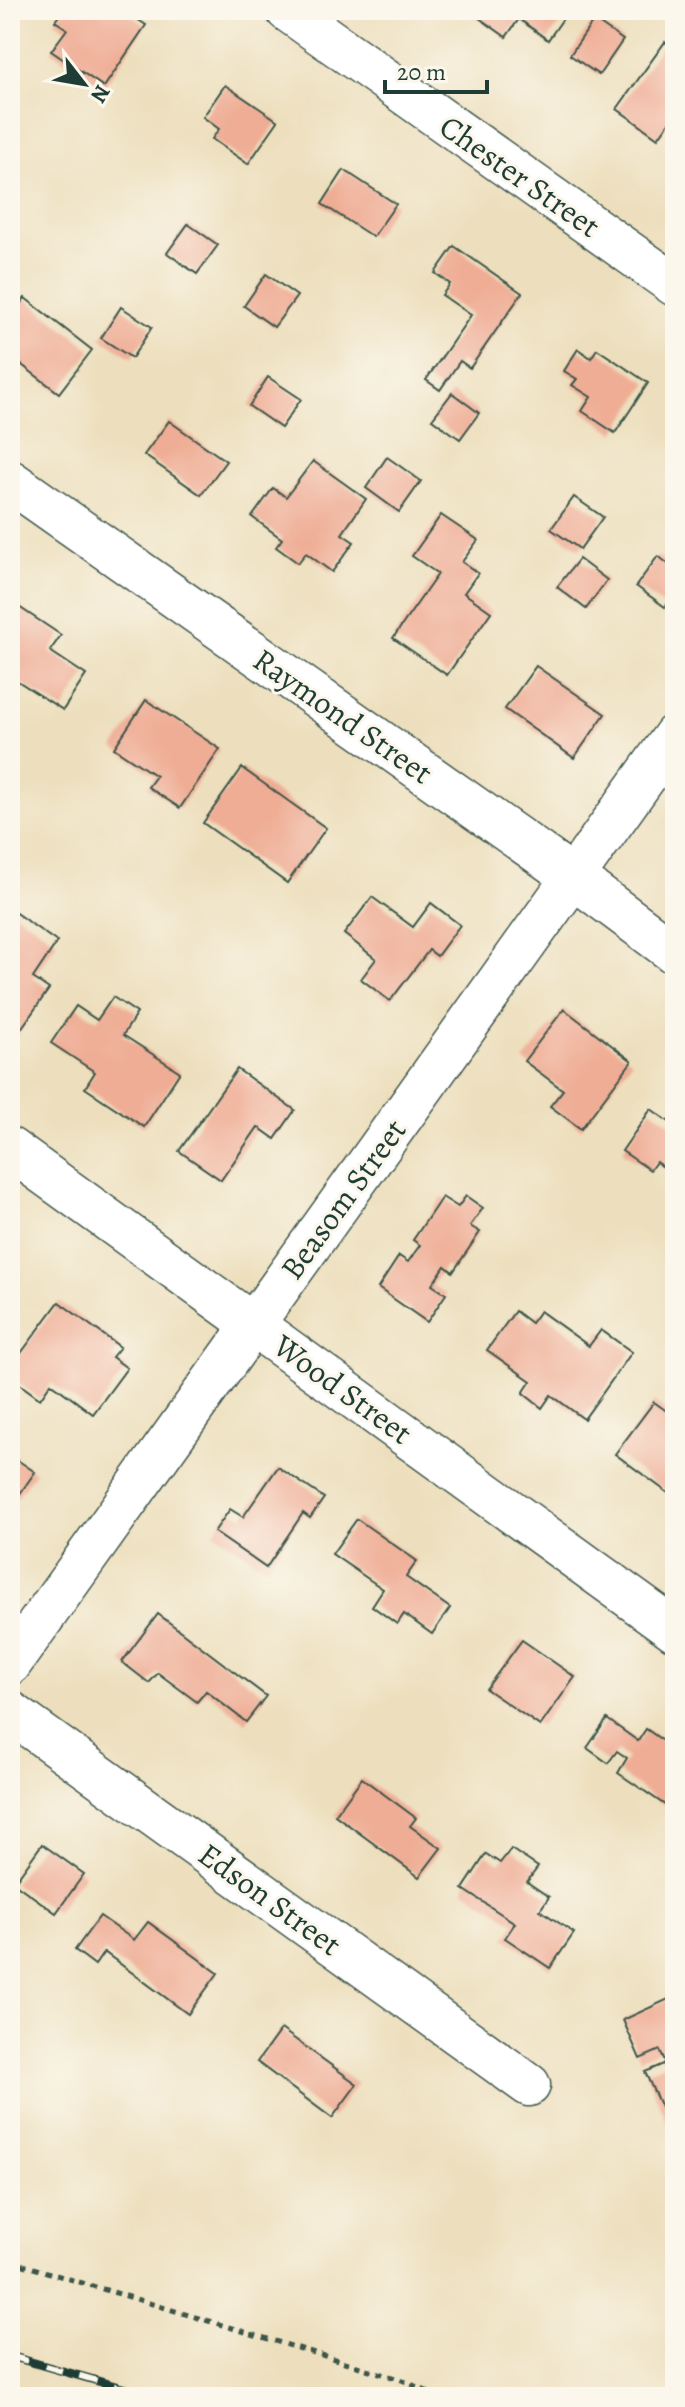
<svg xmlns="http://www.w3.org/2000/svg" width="685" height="2407" font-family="Alegreya,serif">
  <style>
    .building { fill: #efad95 }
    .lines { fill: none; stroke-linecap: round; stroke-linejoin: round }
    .minor-casing { stroke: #3e5549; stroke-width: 45 }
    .path { stroke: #3e5549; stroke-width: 5; stroke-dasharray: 6 6; stroke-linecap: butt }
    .minor { stroke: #fff; stroke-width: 42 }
    .rail-casing { stroke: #1f3d34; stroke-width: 9 }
    .rail { stroke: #fbf7ec; stroke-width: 6; stroke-dasharray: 18; stroke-linecap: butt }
    .labels { text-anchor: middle; stroke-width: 6; stroke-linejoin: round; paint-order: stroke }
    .street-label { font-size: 32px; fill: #1f3d34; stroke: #fbf7ec }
  </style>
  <rect width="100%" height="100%" fill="#fbf7ec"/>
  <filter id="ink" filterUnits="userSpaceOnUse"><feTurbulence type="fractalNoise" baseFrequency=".0125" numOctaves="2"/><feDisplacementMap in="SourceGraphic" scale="16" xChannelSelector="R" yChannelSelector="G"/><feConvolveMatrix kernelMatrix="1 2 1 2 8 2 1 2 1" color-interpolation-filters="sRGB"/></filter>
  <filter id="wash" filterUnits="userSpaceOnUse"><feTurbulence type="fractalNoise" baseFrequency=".006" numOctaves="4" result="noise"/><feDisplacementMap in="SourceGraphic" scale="32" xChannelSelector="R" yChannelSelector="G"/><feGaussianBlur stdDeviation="1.8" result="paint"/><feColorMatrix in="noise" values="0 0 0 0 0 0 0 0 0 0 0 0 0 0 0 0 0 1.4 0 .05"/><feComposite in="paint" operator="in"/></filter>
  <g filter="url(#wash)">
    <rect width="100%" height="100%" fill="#eddfbd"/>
    <g id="blocks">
      <g class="building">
        <path d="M63 10H123L146 25 104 87 51 51 67 29 55 21Z"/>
        <path d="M468 10H569L548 40 519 19 506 37Z"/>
        <path d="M594 20 623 40 599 75 570 55Z"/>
        <path d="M665 42 675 49V114L658 138 617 109Z"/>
        <path d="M225 85 278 121 248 164 212 139 219 129 203 117Z"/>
        <path d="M344 170 396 204 373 237 322 204Z"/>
        <path d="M188 224 218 245 197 274 167 253Z"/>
        <path d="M454 246 522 293 470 368 460 361 440 390 426 380 471 315 442 295 450 284 435 273Z"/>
        <path d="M266 274 297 296 274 327 244 306Z"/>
        <path d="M25 298 92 350 59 393 10 356V317Z"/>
        <path d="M121 307 152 327 132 358 101 338Z"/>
        <path d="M578 349 591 358 597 349 648 383 615 433 582 411 591 397 572 385 577 379 564 371Z"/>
        <path d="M268 377 301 399 281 428 249 406Z"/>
        <path d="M452 393 479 413 460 439 432 419Z"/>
        <path d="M169 421 226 461 201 495 144 455Z"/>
        <path d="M387 457 421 481 399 512 366 488Z"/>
        <path d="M313 461 366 499 342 534 354 542 332 572 306 553 298 563 276 547 282 539 252 517 273 488 286 497Z"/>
        <path d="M574 497 603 517 580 549 551 529Z"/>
        <path d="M441 515 478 540 462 562 478 573 464 593 491 612 447 675 393 638 438 574 412 556Z"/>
        <path d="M658 556 675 569V594L665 607 636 586Z"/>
        <path d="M579 559 607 580 586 609 557 587Z"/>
        <path d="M10 601 61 635 50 651 86 675 63 710 10 676 12 666Z"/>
        <path d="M536 666 605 714 574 758 505 709Z"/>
        <path d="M146 700 220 749 180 808 148 787 156 776 114 748Z"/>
        <path d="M242 768 326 828 287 883 203 823Z"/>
        <path d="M372 897 413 927 431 903 460 925 437 956 429 950 390 1001 361 979 376 959 344 934Z"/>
        <path d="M10 909 57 942 33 978 49 989 16 1036 10 1031Z"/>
        <path d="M113 997 137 1013 123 1035 180 1072 144 1127 85 1088 95 1072 51 1043 76 1006 97 1020Z"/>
        <path d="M564 1009 632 1061 581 1129 550 1106 563 1090 524 1061Z"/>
        <path d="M237 1069 295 1110 275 1139 258 1127 221 1180 179 1151Z"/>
        <path d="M651 1109 675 1126V1175L656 1162 650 1170 622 1151Z"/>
        <path d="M466 1196 483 1208 470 1226 480 1232 453 1272 445 1266 432 1285 446 1294 427 1322 378 1288 399 1256 408 1262 420 1245 413 1240 442 1197 458 1207Z"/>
        <path d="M10 1289 18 1295 10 1306Z"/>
        <path d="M59 1302 120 1347 112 1357 127 1368 93 1414 51 1383 40 1399 10 1377V1368Z"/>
        <path d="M515 1311 531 1323 540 1311 589 1346 601 1330 632 1352 584 1419 551 1395 542 1408 523 1393 531 1381 487 1350Z"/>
        <path d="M654 1402 675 1417V1498L615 1454Z"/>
        <path d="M10 1455 35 1472 10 1508Z"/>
        <path d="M278 1467 324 1498 310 1518 303 1513 266 1568 214 1532 230 1509 243 1517Z"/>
        <path d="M357 1519 417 1561 406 1577 450 1608 432 1634 404 1614 397 1624 372 1606 383 1589 332 1554Z"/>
        <path d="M158 1614 266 1696 246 1722 206 1691 197 1702 158 1673 149 1683 122 1662Z"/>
        <path d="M522 1640 575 1677 540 1726 486 1689Z"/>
        <path d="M607 1719 638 1741 646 1729 675 1749V1790L665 1805 618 1773 627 1758 617 1751 608 1763 587 1748Z"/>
        <path d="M362 1778 416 1818 410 1826 441 1848 419 1877 335 1815Z"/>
        <path d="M42 1844 84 1874 56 1913 14 1883Z"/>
        <path d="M511 1849 538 1867 527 1882 549 1897 540 1910 574 1933 550 1968 505 1938 515 1923 463 1889 486 1854 500 1863Z"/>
        <path d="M100 1916 134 1940 148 1922 218 1973 188 2014 104 1952 95 1965 75 1950Z"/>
        <path d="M675 1996V2138L645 2072 666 2063 660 2050 640 2059 623 2020Z"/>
        <path d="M281 2029 357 2084 332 2118 257 2062Z"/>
      </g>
    </g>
  </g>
  <g filter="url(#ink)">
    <use href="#blocks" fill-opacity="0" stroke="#3e5549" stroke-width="2"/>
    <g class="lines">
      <g class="minor-casing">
        <g id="minor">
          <path d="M287 10 675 285"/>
          <path d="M10 481 573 877 675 953"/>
          <path d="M10 1149 675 1630"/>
          <path d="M10 1664 675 735"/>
          <path d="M10 1712 529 2085"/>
        </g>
      </g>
      <path class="path" d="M10 2261 341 2361 402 2380 439 2397"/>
      <use href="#minor" class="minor"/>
      <g class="rail-casing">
        <path id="rail" d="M10 2356 154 2397"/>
      </g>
      <use href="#rail" class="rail"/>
    </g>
  </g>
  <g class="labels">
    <g class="street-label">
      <text transform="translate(520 176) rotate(35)" y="11">Chester Street</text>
      <text transform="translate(343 716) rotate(35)" y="11">Raymond Street</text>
      <text transform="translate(343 1199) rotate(-54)" y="11">Beasom Street</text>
      <text transform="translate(343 1389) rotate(36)" y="11">Wood Street</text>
      <text transform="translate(270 1899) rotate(36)" y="11">Edson Street</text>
    </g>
  </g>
  <rect width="685" height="2407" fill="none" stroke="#fbf7ec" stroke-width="40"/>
  <g transform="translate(84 84) rotate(121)" stroke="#fbf7ec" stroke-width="6" paint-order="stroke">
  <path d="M0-6L14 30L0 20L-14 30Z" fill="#1f3d34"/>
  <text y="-12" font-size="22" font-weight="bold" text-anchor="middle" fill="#1f3d34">N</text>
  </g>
  <path d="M385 80v12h102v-12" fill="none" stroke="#1f3d34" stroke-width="4"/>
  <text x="397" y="80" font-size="24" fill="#1f3d34" stroke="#fbf7ec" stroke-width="6" paint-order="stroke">20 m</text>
</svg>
